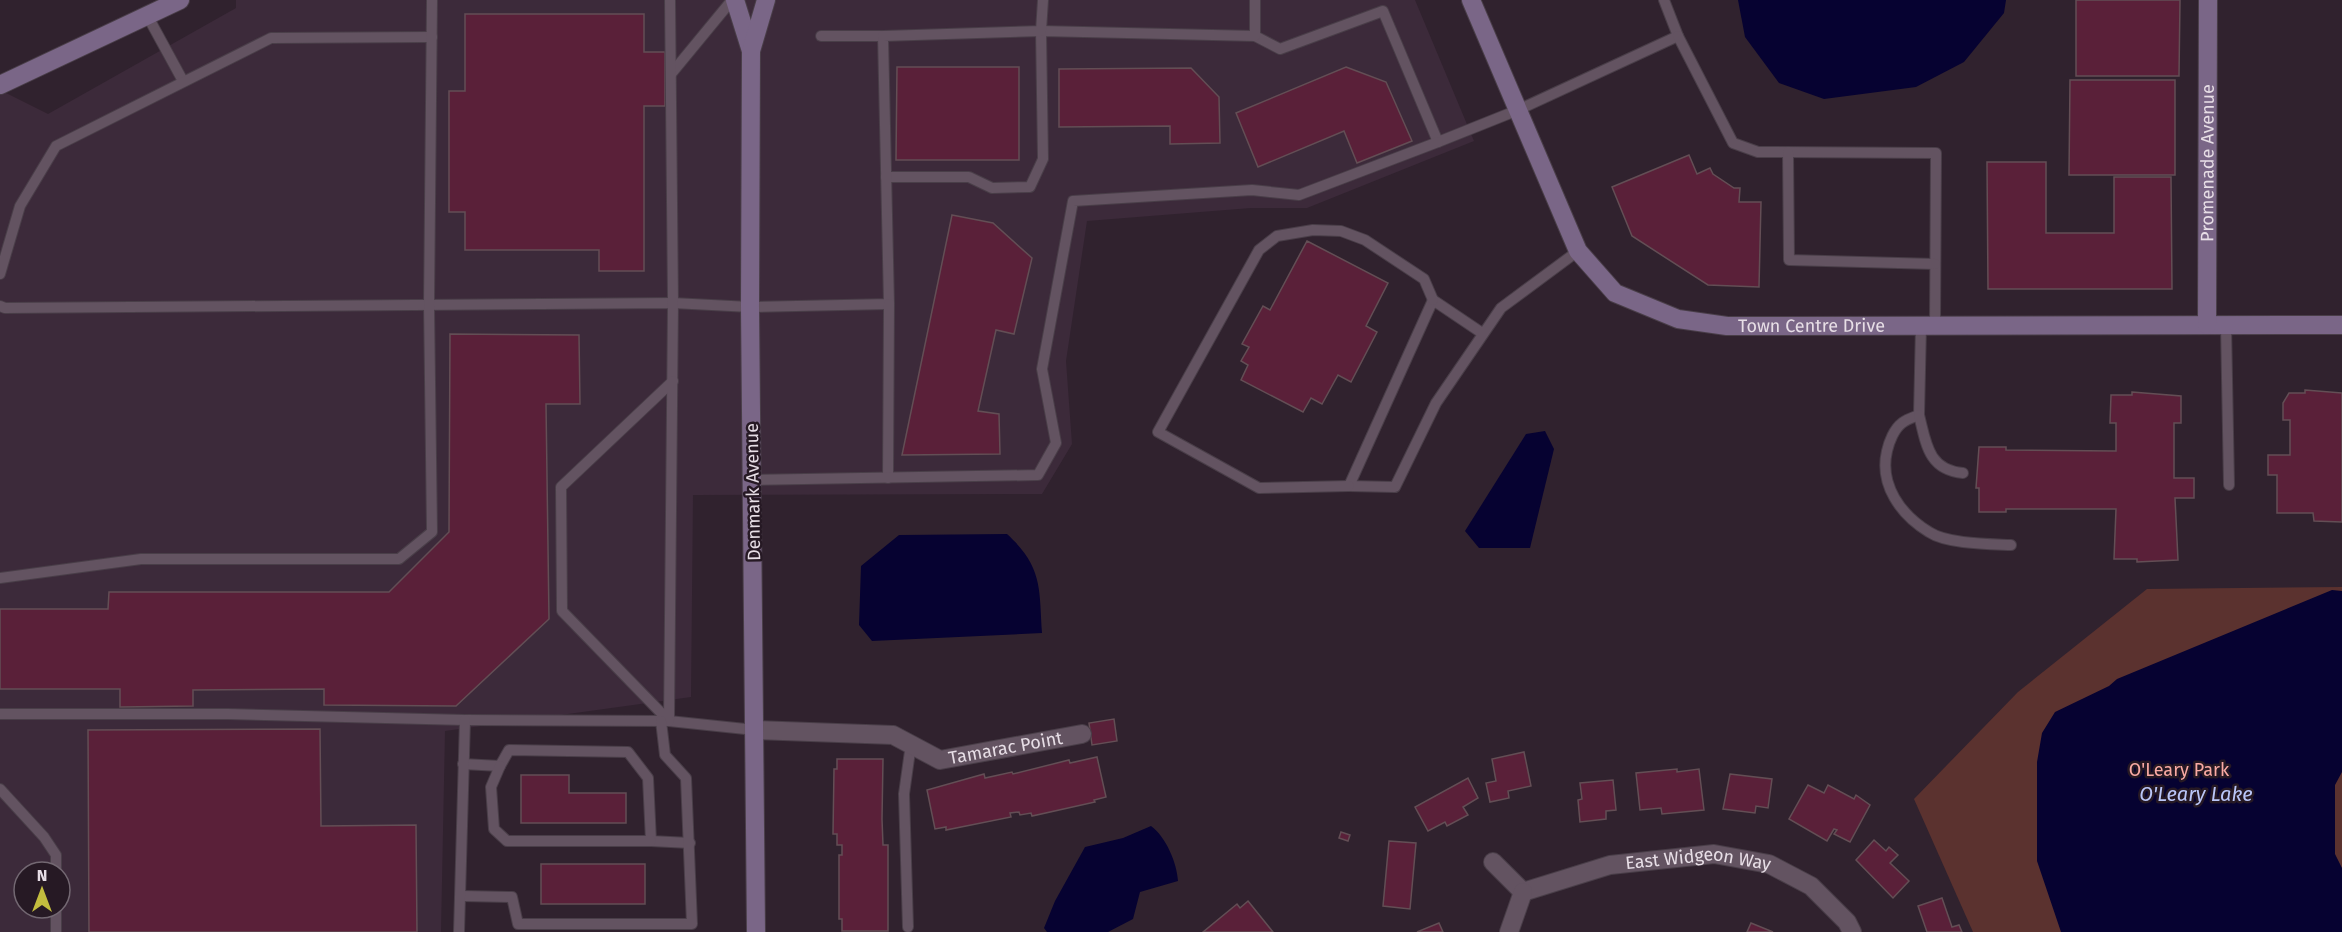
<svg xmlns="http://www.w3.org/2000/svg" width="2342" height="932" font-family="'Fira Sans',sans-serif">
  <style>
    .built { fill: #3c2a3a; fill-rule: evenodd }
    .green { fill: #5b322f }
    .water { fill: #060231 }
    .building { fill: #5a2039; stroke: #634e55; stroke-width: 1.5 }
    .lines { fill: none; stroke-linecap: round; stroke-linejoin: round }
    .lane-casing { stroke: #493e48; stroke-width: 12 }
    .street-casing { stroke: #493e48; stroke-width: 20 }
    .secondary-casing { stroke: #493e48; stroke-width: 20 }
    .lane { stroke: #635361; stroke-width: 10 }
    .street { stroke: #635361; stroke-width: 18 }
    .secondary { stroke: #7a6687; stroke-width: 18 }
    .labels { text-anchor: middle; stroke-width: 5; stroke-linejoin: round; paint-order: stroke }
    .street-label { font-size: 18px; fill: #e7dee6; stroke: #261924 }
    .park-label { font-size: 18px; fill: #faaaa4; stroke: #261924 }
    .water-label { font-size: 20px; font-style: italic; fill: #bac6f8; stroke: #261924 }
  </style>
  <rect width="100%" height="100%" fill="#30222e"/>
  <path class="built" d="M236 0H1415L1474 141 1307 208H1251L1087 221 1066 361 1072 444 1042 494 693 495 691 697 445 731 441 932H0V90L48 114 236 8ZM24 872H60V908H24Z"/>
  <path class="green" d="M2342 587V932H1973L1914 799 2018 692 2147 589Z"/>
  <g class="water">
    <path d="M1738 0H2006L2004 13 1964 62 1916 87 1824 99 1779 83 1745 37Z"/>
    <path d="M1545 431 1554 449 1530 548H1479L1465 531 1526 434Z"/>
    <path d="M1007 534C1043 567 1039 588 1042 633L872 641 859 625 861 566 899 535Z"/>
    <path d="M2332 590 2342 591V772L2335 785V854L2342 868V932H2061L2037 861V762L2042 733 2055 712 2109 686 2117 679Z"/>
    <path d="M1151 826C1166 837 1177 863 1178 881L1140 892 1133 919 1108 932H1047L1044 928 1055 901 1085 847 1123 838Z"/>
  </g>
  <g class="building">
    <path d="M2076 0H2180L2179 76H2076Z"/>
    <path d="M465 14H644V52H665V106H644V271H599V250H465V212H449V91H465Z"/>
    <path d="M897 67H1019V160H896Z"/>
    <path d="M1346 67 1386 82 1412 141 1357 163 1344 131 1258 167 1236 113Z"/>
    <path d="M1191 68 1219 97 1220 143 1170 144V126L1059 127V69Z"/>
    <path d="M2070 80H2175V175H2069Z"/>
    <path d="M1689 155 1697 174 1710 168 1713 174 1734 188H1740L1739 202H1761L1759 287 1708 285 1632 236 1612 187Z"/>
    <path d="M1987 162H2046V233H2114V177H2171L2172 289H1988Z"/>
    <path d="M952 215 993 223 1032 258 1014 334 996 330 978 411 999 414 1000 454 902 455Z"/>
    <path d="M1307 241 1388 283 1366 326 1377 332 1351 382 1338 375 1322 404 1311 398 1303 412 1241 380 1248 365 1241 361 1249 347 1242 344 1263 306 1270 310Z"/>
    <path d="M450 334 579 335 580 404H546L549 619 456 706 324 705V689L193 690V706L120 707V689H0V609H108L109 592H389L449 532Z"/>
    <path d="M2305 390 2342 393V522L2314 521 2313 513H2277V475H2268V455H2290V420H2283V403L2289 393H2305Z"/>
    <path d="M2132 392 2181 396V423H2174V478H2194V498H2175L2178 560 2137 562V559H2114L2116 509H2006V512H1979V488H1976L1979 447H2006V450L2116 451V423H2110L2111 395H2132Z"/>
    <path d="M1114 719 1117 741 1092 745 1089 723Z"/>
    <path d="M320 729 321 826 416 825 417 932H89L88 730Z"/>
    <path d="M1524 752 1531 786 1508 791 1509 798 1490 802 1486 783 1496 781 1492 759Z"/>
    <path d="M1097 757 1106 797 1094 800 1095 802 1032 816 1031 813 1020 815 1019 812 1010 813 1011 817 946 830V827L935 829 927 790 984 774 985 778 1012 772 1013 774 1069 760 1070 763Z"/>
    <path d="M837 759H883L882 819 883 845H888V931H842V919H839V855H842V845H837V834H833L834 769H837Z"/>
    <path d="M1677 769V772L1699 769 1704 810 1662 814 1661 808 1640 810 1636 773Z"/>
    <path d="M1730 774 1772 779 1768 808 1756 806 1755 813 1723 809Z"/>
    <path d="M521 775H569V793H626V823H521Z"/>
    <path d="M1468 778 1478 798 1463 807 1468 815 1447 826 1445 822 1428 831 1415 807Z"/>
    <path d="M1613 780 1616 810 1606 811V819L1580 822 1578 800 1582 799 1580 783Z"/>
    <path d="M1808 785 1824 793 1828 785 1854 799 1856 795 1870 805 1850 842 1834 834 1837 830 1834 829 1827 841 1789 819Z"/>
    <path d="M1341 832 1350 835 1348 841 1339 838Z"/>
    <path d="M1874 840 1886 851 1889 847 1898 855 1890 863 1909 881 1893 898 1856 860Z"/>
    <path d="M1389 841 1416 843 1410 909 1383 906Z"/>
    <rect x="541" y="864" width="104" height="40"/>
    <path d="M1942 898 1952 927 1959 925 1962 932H1927L1918 906Z"/>
    <path d="M1248 901 1273 932H1203L1237 904 1240 908Z"/>
    <path d="M1439 923 1443 932H1417Z"/>
    <path d="M1751 923 1773 932H1747Z"/>
  </g>
  <g class="lines">
    <g class="lane-casing">
      <g id="lane">
        <path d="M147 15 183 81"/>
        <path d="M821 36H883"/>
        <path d="M1255 36 1280 49 1383 11 1438 142 1518 110 1678 36 1664 0"/>
        <path d="M1678 36 1733 143 1758 152 1936 153 1935 326"/>
        <path d="M671 74 732 0"/>
        <path d="M1788 152 1789 260 1935 264"/>
        <path d="M886 177H969L992 188 1030 187 1043 159 1041 31 1255 36V0"/>
        <path d="M0 274 20 206 56 146 271 38 432 37"/>
        <path d="M0 306 5 308 673 303 750 307 889 304 883 36 1041 31 1043 0"/>
        <path d="M2226 325 2229 485"/>
        <path d="M1921 326 1919 415C1914 417 1907 419 1902 423 1894 429 1889 442 1887 451 1879 485 1901 515 1929 532 1947 544 1989 544 2011 545"/>
        <path d="M1482 333 1433 300 1349 486 1395 487 1436 403 1501 308 1578 251"/>
        <path d="M1919 415C1926 443 1928 470 1963 473"/>
        <path d="M888 478 889 304"/>
        <path d="M753 480 1038 475 1056 443 1042 369 1073 201 1252 190 1299 195 1438 142"/>
        <path d="M1349 486 1259 488 1158 432 1259 250 1277 236 1313 230 1341 231 1365 240 1424 279 1433 300"/>
        <path d="M0 578 141 559H399L432 532 429 305 432 0"/>
        <path d="M0 714H228L465 720 669 721 755 730"/>
        <path d="M669 721 673 303 670 0"/>
        <path d="M669 721 562 611 561 487 673 381"/>
        <path d="M463 764 500 766 509 750 628 752 648 778 651 841 690 843"/>
        <path d="M500 766 491 787 494 829 507 841H651"/>
        <path d="M0 789 44 837 56 855V872"/>
        <path d="M462 896 512 897 518 924H692L686 778 665 755 661 721"/>
        <path d="M908 927 904 794 911 744"/>
        <path d="M56 932V908"/>
        <path d="M459 932 465 720"/>
      </g>
    </g>
    <g class="street-casing">
      <g id="street">
        <path id="s1" d="M755 730 893 735 940 760 1082 734"/>
        <path d="M1493 862 1523 892"/>
        <path id="s2" d="M1523 892 1610 865 1714 854 1769 864 1811 886 1847 922 1852 932"/>
        <path d="M1509 932 1523 892"/>
      </g>
    </g>
    <g class="secondary-casing">
      <g id="secondary">
        <path d="M735 0 751 51"/>
        <path id="s3" d="M1471 0 1578 251 1615 293 1678 319 1727 326 2342 325"/>
        <path d="M0 85 180 0"/>
        <path id="s4" d="M2207 325 2208 0"/>
        <path d="M756 932 750 307 751 51 766 0"/>
      </g>
    </g>
    <use href="#lane" class="lane"/>
    <use href="#street" class="street"/>
    <use href="#secondary" class="secondary"/>
  </g>
  <g class="labels">
    <g class="street-label">
      <text dy="6" stroke="none"><textPath href="#s4" startOffset="162">Promenade Avenue</textPath></text>
      <text dy="6" stroke="none"><textPath href="#s3" startOffset="531">Town Centre Drive</textPath></text>
      <text transform="translate(753 492) rotate(-91)" y="6">Denmark Avenue</text>
      <text dy="6" stroke="none"><textPath href="#s1" startOffset="258">Tamarac Point</textPath></text>
      <text dy="6" stroke="none"><textPath href="#s2" startOffset="180">East Widgeon Way</textPath></text>
    </g>
    <g class="park-label">
      <text x="2179" y="776">O'Leary Park</text>
    </g>
    <g class="water-label">
      <text x="2196" y="801">O'Leary Lake</text>
    </g>
  </g>
  <g transform="translate(42 890)"><circle r="28" fill="#261924" stroke="#736872" stroke-width="1.5"/>
  <path d="M0-4.5L10 22L0 15L-10 22Z" fill="#c3bd3e"/>
  <text y="-9" font-size="16" font-weight="bold" text-anchor="middle" fill="#e7dee6">N</text>
  </g>
</svg>
